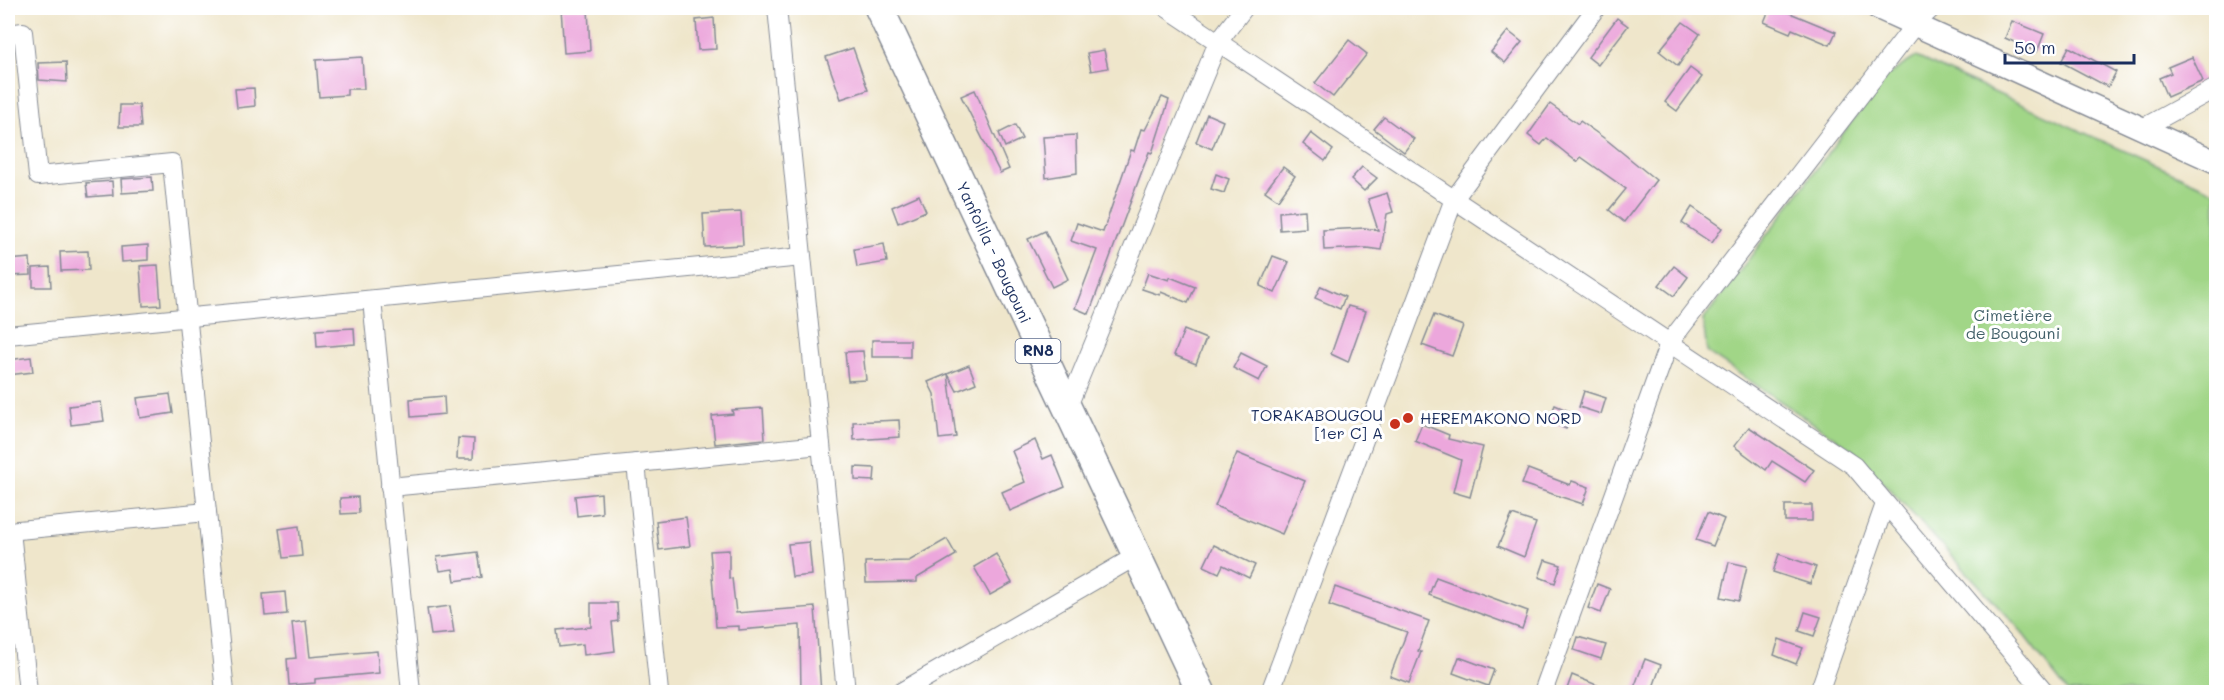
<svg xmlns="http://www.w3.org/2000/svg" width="2224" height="700" font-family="Mali,sans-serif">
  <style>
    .green { fill: #a1d687; stroke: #5e8272; stroke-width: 1.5 }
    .building { fill: #eca7dc }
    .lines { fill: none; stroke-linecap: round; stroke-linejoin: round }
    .minor-casing { stroke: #858a94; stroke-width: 20 }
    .tertiary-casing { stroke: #858a94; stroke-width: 25 }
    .primary-casing { stroke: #858a94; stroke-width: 31 }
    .minor { stroke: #fff; stroke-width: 18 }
    .tertiary { stroke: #fff; stroke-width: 22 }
    .primary { stroke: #fff; stroke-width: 28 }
    .poi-dot { fill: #c8321e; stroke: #fff; stroke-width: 2 }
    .labels { text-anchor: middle; stroke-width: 6; stroke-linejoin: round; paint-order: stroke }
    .shield { fill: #fff; stroke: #5f6d8e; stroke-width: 1.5 }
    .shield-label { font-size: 15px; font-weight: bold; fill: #1b2f5e }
    .street-label { font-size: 16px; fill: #1b2f5e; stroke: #fff }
    .park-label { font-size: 16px; fill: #43616a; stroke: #fff }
    .poi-label { font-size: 16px; fill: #1b2f5e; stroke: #fff; text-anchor: end }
  </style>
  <rect width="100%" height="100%" fill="#fff"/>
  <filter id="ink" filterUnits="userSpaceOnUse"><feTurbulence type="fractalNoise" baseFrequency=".0167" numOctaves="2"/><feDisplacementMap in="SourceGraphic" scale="12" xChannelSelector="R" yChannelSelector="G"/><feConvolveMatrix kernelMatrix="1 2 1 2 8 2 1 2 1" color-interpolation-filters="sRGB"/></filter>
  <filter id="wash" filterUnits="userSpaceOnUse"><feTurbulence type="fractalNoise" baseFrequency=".008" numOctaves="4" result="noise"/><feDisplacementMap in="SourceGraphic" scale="24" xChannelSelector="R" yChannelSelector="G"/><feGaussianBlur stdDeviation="1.35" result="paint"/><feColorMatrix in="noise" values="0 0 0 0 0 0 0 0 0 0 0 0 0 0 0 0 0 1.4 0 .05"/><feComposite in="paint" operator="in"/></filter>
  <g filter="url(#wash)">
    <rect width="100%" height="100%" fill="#efe6cb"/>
    <path class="green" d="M1916 57 2216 192V692H2068L2016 625 1853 450 1707 352 1703 320 1886 76Z"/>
    <g id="blocks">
      <g class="building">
        <path d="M561 8H588L590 51 564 53Z"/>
        <path d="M1770 8H1778L1836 32 1830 45 1792 29 1790 33 1764 22Z"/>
        <path d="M714 18 716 49 698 50 696 20Z"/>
        <path d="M1617 18 1628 26 1598 65 1588 57Z"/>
        <path d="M2012 21 2044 34 2037 52 2005 38Z"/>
        <path d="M1683 22 1700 34 1678 66 1659 51Z"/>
        <path d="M1508 31 1522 42 1505 63 1491 52Z"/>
        <path d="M1349 40 1367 54 1333 97 1315 83Z"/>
        <path d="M2069 47 2116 72 2108 87 2061 62Z"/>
        <path d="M853 48 868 90 841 99 826 57Z"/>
        <path d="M1104 50 1108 68 1091 71 1087 53Z"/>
        <path d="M362 57 364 89H347V95L319 97 316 60Z"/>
        <path d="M2192 57 2203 81 2167 97 2159 78 2171 73 2168 67Z"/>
        <path d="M66 62 67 82 39 80 38 63Z"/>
        <path d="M1690 68 1702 77 1677 111 1665 102Z"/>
        <path d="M254 88 255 106 237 108 235 89Z"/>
        <path d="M975 90 1009 169 1000 173 961 96Z"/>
        <path d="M1162 97 1169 100 1152 153 1149 152 1089 314 1075 308 1097 250 1071 241 1077 223 1103 232 1131 150 1134 151 1141 129 1145 130Z"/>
        <path d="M1550 104 1578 124 1580 121 1608 141 1656 180 1624 222 1609 210 1626 189 1581 157 1577 162 1547 138 1541 145 1528 135Z"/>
        <path d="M120 105H139L141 127H119Z"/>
        <path d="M1207 114 1223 121 1212 149 1196 142Z"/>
        <path d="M1384 117 1414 139 1404 152 1374 129Z"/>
        <path d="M1015 125 1022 139 1005 147 999 133Z"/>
        <path d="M1311 133 1333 150 1325 161 1303 144Z"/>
        <path d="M1076 135 1077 173 1046 178 1043 137Z"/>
        <path d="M1283 167 1295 176 1278 200 1265 191Z"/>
        <path d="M1362 167 1377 178 1364 191 1351 179Z"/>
        <path d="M1216 174 1229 179 1224 193 1211 189Z"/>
        <path d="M152 177 153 191 122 193 121 179Z"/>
        <path d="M112 181 113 195 88 197 86 183Z"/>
        <path d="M1387 193 1393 212 1387 214 1381 250 1367 248 1324 250 1323 230 1365 228 1378 230 1368 199Z"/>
        <path d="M919 195 926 211 898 223 892 207Z"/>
        <path d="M1692 207 1722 228 1712 243 1682 223Z"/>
        <path d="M1305 210 1306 228 1280 230 1279 212Z"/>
        <path d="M741 212 743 245 705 247 703 214Z"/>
        <path d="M1045 231 1068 279 1052 287 1028 239Z"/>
        <path d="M884 244 887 262 857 267 854 249Z"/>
        <path d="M148 245V260L122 262 121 247Z"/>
        <path d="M88 251 89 270 61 271 60 252Z"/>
        <path d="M1273 256 1289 262 1275 293 1260 286Z"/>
        <path d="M30 258 31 275 8 276V260Z"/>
        <path d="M158 265 161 305 143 306 140 266Z"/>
        <path d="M1674 266 1688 277 1674 296 1659 285Z"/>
        <path d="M50 267 51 287H33V268Z"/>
        <path d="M1148 273 1169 280 1170 277 1195 287 1188 303 1161 292 1160 295 1142 289Z"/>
        <path d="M1321 286 1345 297 1340 309 1315 298Z"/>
        <path d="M1348 306 1366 311 1348 362 1331 354Z"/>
        <path d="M1434 315 1463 326 1452 356 1422 345Z"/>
        <path d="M354 328 355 344 317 347 316 330Z"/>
        <path d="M1184 330 1206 339 1196 364 1174 355Z"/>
        <rect x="872" y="340" width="38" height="17"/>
        <path d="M863 351 866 380 848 381 845 352Z"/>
        <path d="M1241 353 1267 366 1259 381 1233 368Z"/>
        <path d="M31 357 33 372 8 375V360Z"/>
        <path d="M969 365 976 383 957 391 948 374 956 437 939 439 934 394 928 382Z"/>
        <path d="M1584 391 1606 398 1601 414 1579 407Z"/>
        <path d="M170 394 173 413 140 418 137 398Z"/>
        <path d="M444 396 445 414 411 417 410 399Z"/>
        <path d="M101 402 104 421 71 425 69 406Z"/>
        <path d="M1555 405 1573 413 1566 429 1548 421Z"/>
        <path d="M763 408 765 439 715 444 712 416 733 414 732 410Z"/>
        <path d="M899 420 900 437 854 440 853 422Z"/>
        <path d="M1422 424 1449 435 1448 439 1483 447 1470 497 1453 492 1461 460 1415 441Z"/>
        <path d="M1749 427 1814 470 1805 482 1772 461 1766 470 1734 446Z"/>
        <path d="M458 438 474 439 473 459H457Z"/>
        <path d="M1035 440 1043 459 1052 455 1065 487 1010 511 1002 492 1025 482 1012 451Z"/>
        <path d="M1237 453 1305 481 1282 534 1215 506Z"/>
        <path d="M855 467 875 468 874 481 855 480Z"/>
        <path d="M1528 469 1570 485 1572 481 1589 487 1583 504 1522 484Z"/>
        <path d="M601 493 602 513 577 516 575 496Z"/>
        <path d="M358 497 359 513 341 514 340 498Z"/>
        <rect x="1785" y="505" width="27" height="16"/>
        <path d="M1708 512 1724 519 1713 546 1696 540Z"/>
        <path d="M1512 515 1536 523 1524 557 1498 546Z"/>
        <path d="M686 517 690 546 659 550 656 521Z"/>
        <path d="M299 526 302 556 283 558 279 529Z"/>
        <path d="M947 539 956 555 917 578V582L866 583 865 562 909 561Z"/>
        <path d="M809 542 812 575 792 577 788 544Z"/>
        <path d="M1214 545 1255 565 1249 578 1223 565 1219 573 1204 566Z"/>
        <path d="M729 550V579L732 578 736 613 815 607 821 693H801L800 625 739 630V626L716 627 710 551Z"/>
        <path d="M478 552 482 577 455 581 453 569 440 571 437 557Z"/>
        <path d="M996 554 1012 583 990 595 974 567Z"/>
        <path d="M1779 554 1816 567 1810 584 1773 572Z"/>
        <path d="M1545 560 1561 565 1555 583 1539 577Z"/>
        <path d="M1729 562 1747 566 1739 601 1721 597Z"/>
        <path d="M1436 577 1528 611 1522 629 1429 595Z"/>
        <path d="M1597 584 1610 589 1601 613 1588 608Z"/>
        <path d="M1335 587 1429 621 1418 651 1421 652 1409 683 1390 676 1407 632 1329 605Z"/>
        <path d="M285 592 287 614 265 616 263 594Z"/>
        <path d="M591 603H617L618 621 612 622 615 651 584 655 583 644 559 647 557 630 591 627Z"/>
        <path d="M450 606 454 633 431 635 427 609Z"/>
        <path d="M1805 612 1821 617 1814 636 1799 631Z"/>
        <path d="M306 621 310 657 377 651 379 673 315 679V683L289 685 287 659 296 658 292 623Z"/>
        <path d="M1578 637 1606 645 1601 659 1574 650Z"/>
        <path d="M1779 639 1803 648 1796 664 1774 655Z"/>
        <path d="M1459 657 1494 670 1488 686 1453 673Z"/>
        <path d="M1645 659 1661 665 1651 693H1632Z"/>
        <path d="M1572 675 1614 692V693H1575L1567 689Z"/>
      </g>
    </g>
  </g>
  <g filter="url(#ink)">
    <use href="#blocks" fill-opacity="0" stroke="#858a94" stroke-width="1.5"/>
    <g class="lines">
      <g class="minor-casing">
        <g id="minor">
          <path d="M777 8 846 692"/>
          <path d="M1167 8 1854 466 2045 692"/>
          <path d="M8 34 23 32 38 176 172 163 225 692"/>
          <path d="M2141 129 2216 88"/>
          <path d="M372 300 411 692"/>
          <path d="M8 335 802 257"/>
          <path d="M1066 411 1218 42 1244 8"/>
          <path d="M636 463 659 692"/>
          <path d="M390 487 821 445"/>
          <path d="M8 531 207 512"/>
          <path d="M11 531 28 692"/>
          <path d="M901 692 1138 555"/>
          <path d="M1270 692 1454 199 1596 8"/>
          <path d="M1543 692 1669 343 1916 23 1932 8"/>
          <path d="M1819 692 1885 504"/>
        </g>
      </g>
      <g class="tertiary-casing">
        <path id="tertiary" d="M1878 8 2216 162"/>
      </g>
      <g class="primary-casing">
        <g id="primary">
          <path id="s1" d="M879 8 1201 692"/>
        </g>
      </g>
      <use href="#minor" class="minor"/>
      <use href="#tertiary" class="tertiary"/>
      <use href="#primary" class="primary"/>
    </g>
  </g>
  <g class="poi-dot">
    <circle cx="1408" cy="418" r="6"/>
    <circle cx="1395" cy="424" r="6"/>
  </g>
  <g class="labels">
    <rect class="shield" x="1015.5" y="339" width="45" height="24" rx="4.5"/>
    <g class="shield-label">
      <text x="1038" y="356">RN8</text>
    </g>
    <g class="street-label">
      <text dy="6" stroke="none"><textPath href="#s1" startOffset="270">Yanfolila - Bougouni</textPath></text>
    </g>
    <g class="park-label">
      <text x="2013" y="321">Cimetière<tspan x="2013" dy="18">de Bougouni</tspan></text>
    </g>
    <g class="poi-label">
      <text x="1383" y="421">TORAKABOUGOU<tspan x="1383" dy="18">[1er C] A</tspan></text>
      <text x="1420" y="424" text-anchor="start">HEREMAKONO NORD</text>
    </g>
  </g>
  <rect width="2224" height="700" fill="none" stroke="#fff" stroke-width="30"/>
  <path d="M2005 54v9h129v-9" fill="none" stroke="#1b2f5e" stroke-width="3"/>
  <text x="2014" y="54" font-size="18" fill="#1b2f5e" stroke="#ffffff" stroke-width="4.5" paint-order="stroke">50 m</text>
</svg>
